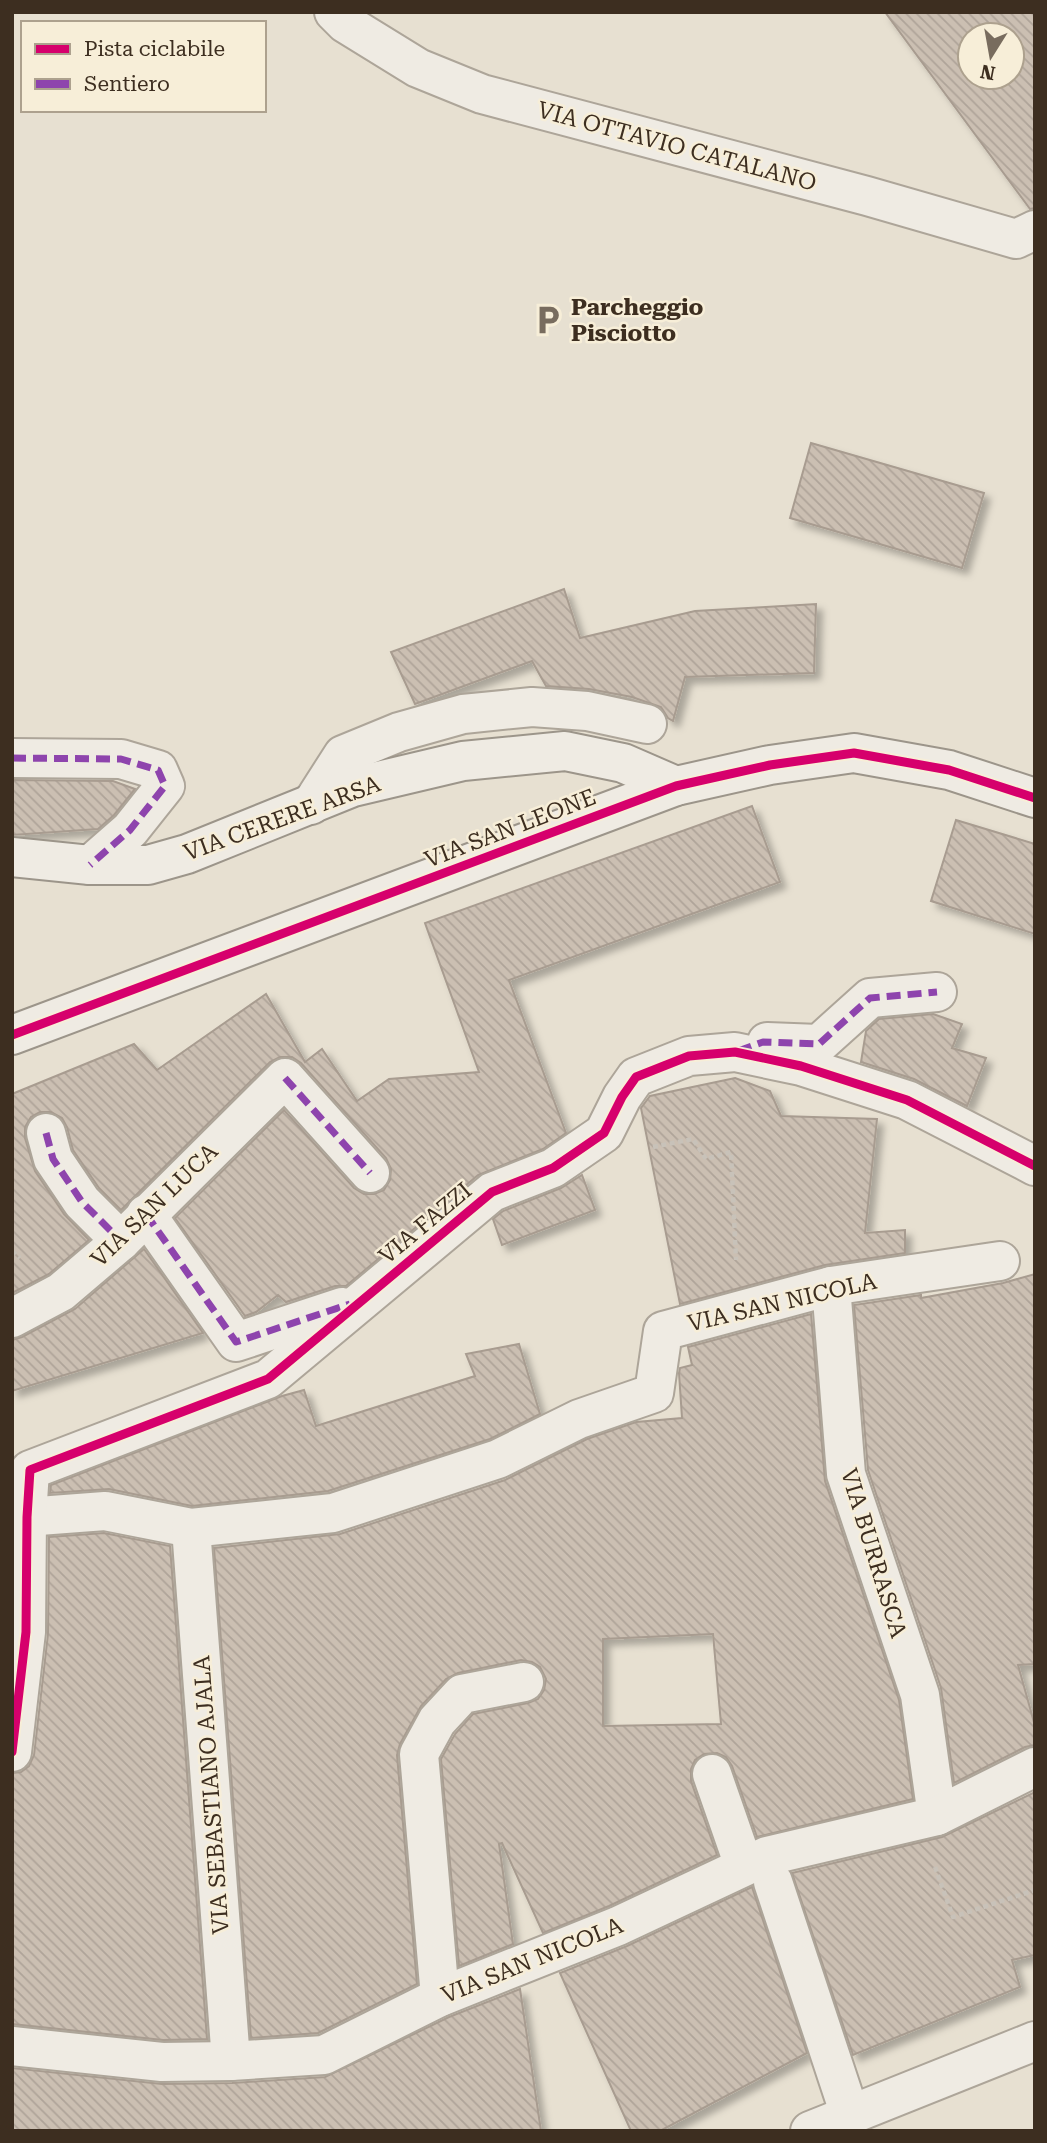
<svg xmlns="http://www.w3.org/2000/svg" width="1047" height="2143" font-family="'Roboto Serif',serif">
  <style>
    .building { fill: url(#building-back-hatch); stroke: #a89c90; stroke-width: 2; fill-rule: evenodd; filter: url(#shadow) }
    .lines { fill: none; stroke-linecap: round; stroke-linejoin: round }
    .street-casing { stroke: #ada599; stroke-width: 42 }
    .secondary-casing { stroke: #9c958a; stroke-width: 42 }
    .path { stroke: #c8c2b9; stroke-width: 4.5; stroke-dasharray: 5 3.5; stroke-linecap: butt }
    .street { stroke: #efebe3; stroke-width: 38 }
    .secondary { stroke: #efebe3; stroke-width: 38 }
    .quiet { stroke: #8e44ad; stroke-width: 7; stroke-dasharray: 14 7; stroke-linecap: butt }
    .cycleway-casing { stroke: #f7eed8; stroke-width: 13 }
    .cycleway { stroke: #d6006c; stroke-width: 9 }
    .labels { text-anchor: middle; stroke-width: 5; stroke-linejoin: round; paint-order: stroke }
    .street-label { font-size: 23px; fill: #3d2e20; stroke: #f7eed8 }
    .poi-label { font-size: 23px; font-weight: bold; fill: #3d2e20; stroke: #f7eed8; text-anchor: start }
  </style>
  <defs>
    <pattern id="building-back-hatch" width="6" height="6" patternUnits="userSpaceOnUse" patternTransform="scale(1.75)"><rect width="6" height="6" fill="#cbbfb2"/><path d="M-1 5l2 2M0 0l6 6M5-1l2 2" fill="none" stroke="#afa499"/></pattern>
    <filter id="shadow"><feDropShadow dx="6" dy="6" stdDeviation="3.5" flood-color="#0004"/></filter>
  </defs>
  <rect width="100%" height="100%" fill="#e7e0d1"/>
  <g class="building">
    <path d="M885 12H1035V208L1030 209ZM970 35H1012V77H970Z"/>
    <path d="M811 443 984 493 962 568 790 518Z"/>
    <path d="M564 589 580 638 695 611 816 604 814 673 685 677 673 721 668 718 661 707 632 697 589 689 546 686 532 661 415 704 391 652Z"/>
    <path d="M12 780 113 781 135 789 114 815 98 829 12 835Z"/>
    <path d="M752 806 780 882 509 980 566 1133 543 1149 478 1175 346 1286H335L286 1302 278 1295 256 1312 245 1316 175 1218 284 1110 354 1188 364 1194H374L384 1190 390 1180 391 1169 386 1158 301 1063 292 1057H280L270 1062 121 1210 99 1188 73 1150 67 1127 62 1118 51 1112H40L31 1117 25 1127V1138L35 1171 64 1214 89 1240 49 1274 12 1293V1094L134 1044 157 1070 266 994 305 1062 322 1049 357 1101 389 1079 479 1072 425 923Z"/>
    <path d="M956 820 1035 844V934L931 901Z"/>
    <path d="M933 1014 962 1024 952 1048 986 1058 967 1106 914 1079 861 1062 866 1031 879 1019Z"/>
    <path d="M735 1078 770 1091 781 1116 877 1119 865 1233 905 1230V1253L825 1265 680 1304 641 1108 650 1096Z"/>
    <path d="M582 1175 595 1210 502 1245 493 1219 503 1211 561 1188Z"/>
    <path d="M144 1249 203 1333 12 1391V1340L22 1337 75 1309Z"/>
    <path d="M1035 1274V1664L1018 1665 1035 1726V1745L1025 1747 954 1783 941 1688 868 1470 854 1305 921 1295V1298L1003 1283Z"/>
    <path d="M811 1314 825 1481 899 1700 913 1799 757 1837 732 1766 726 1757 717 1753 704 1754 695 1760 691 1769V1781L717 1855 609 1906 543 1933 502 1843 499 1844 513 1944 459 1966 441 1759 455 1734 473 1714 528 1703 538 1699 544 1690 546 1679 540 1667 532 1662 521 1660 458 1673 446 1679 421 1706 400 1744 397 1755 417 1984 318 2033 251 2038 214 1548 340 1534 505 1480 587 1439 636 1422 682 1418 679 1373 680 1368 692 1365 688 1347ZM713 1634 721 1724 603 1726V1639Z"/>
    <path d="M519 1344 540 1414 490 1439 328 1491 192 1506 109 1489 50 1493 51 1485 282 1396 304 1390 316 1426 475 1376 466 1354Z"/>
    <path d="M104 1533 170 1546 207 2039 163 2040 12 2024V1773L21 1772 29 1766 34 1755 48 1634 49 1537Z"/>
    <path d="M1035 1792V1955L1012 1960 1020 1987 853 2055 792 1873 942 1837Z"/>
    <path d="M752 1887 807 2053 660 2131H631L560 1973 627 1946Z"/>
    <path d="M520 1989 541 2131H12V2068L162 2084 232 2083 325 2077 449 2017Z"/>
  </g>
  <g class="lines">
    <g class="street-casing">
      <g id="street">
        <path d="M334 12 345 23 418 68 482 94 867 196 1016 239 1035 230"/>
        <path d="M12 758 121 759 158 770 165 786 130 830 90 865"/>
        <path d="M311 805 343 755 399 732 463 714 532 707 587 711 647 724"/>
        <path d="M767 1042 819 1044 870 998 937 992"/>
        <path d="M46 1133 53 1159 82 1202 121 1241"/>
        <path d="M146 1214 236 1342 342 1307"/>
        <path d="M831 1286 846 1474 920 1695 937 1816"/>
        <path d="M12 1318 61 1292 121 1241 285 1078 370 1173"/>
        <path d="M12 1518 105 1511 191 1528 333 1513 498 1459 579 1419 654 1393 663 1331 831 1286 1000 1261"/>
        <path d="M191 1528 231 2061"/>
        <path d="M12 1752 26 1632 27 1517 30 1470 268 1379 492 1192 553 1168 604 1133 622 1097 636 1077 689 1056 735 1052 801 1066 907 1100 1035 1166"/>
        <path d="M712 1774 744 1866"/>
        <path d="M773 1882 850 2115"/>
        <path d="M440 1997 419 1754 437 1721 462 1694 524 1682"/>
        <path d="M12 2046 162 2062 231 2061 324 2055 440 1997 618 1926 767 1856 937 1816 1035 1767"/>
        <path d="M810 2131 1035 2041"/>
      </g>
    </g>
    <g class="secondary-casing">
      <g id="secondary">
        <path d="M12 857 90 865H148L187 854 353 787 463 761 565 751 623 763 676 786"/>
        <path d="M12 1035 676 786 770 765 854 753 949 770 1035 798"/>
      </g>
    </g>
    <g class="path">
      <path d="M653 1147 693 1139 706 1159 731 1152 736 1260"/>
      <path d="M12 1251 20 1258"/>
      <path d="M935 1867 953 1917 1035 1890"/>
    </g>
    <use href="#street" class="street"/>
    <use href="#secondary" class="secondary"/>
    <g class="quiet">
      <path d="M12 758 121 759 158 770 165 786 130 830 90 865"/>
      <path d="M738 1051 763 1042 819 1044 870 998 937 992"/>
      <path d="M285 1078 370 1173"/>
      <path d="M46 1133 53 1159 82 1202 121 1241"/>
      <path d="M146 1214 236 1342 350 1304"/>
    </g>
    <g class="cycleway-casing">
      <g id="cycleway">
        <path d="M12 1035 676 786 770 765 854 753 949 770 1035 798"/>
        <path d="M12 1752 26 1632 27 1517 30 1470 268 1379 492 1192 553 1168 604 1133 622 1097 636 1077 689 1056 735 1052 801 1066 907 1100 1035 1166"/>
      </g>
    </g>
    <use href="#cycleway" class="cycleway"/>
  </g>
  <defs>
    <g id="parking-bare" transform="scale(2.415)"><path d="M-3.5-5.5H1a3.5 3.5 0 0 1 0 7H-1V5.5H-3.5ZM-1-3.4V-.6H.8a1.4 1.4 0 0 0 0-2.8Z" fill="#786c5e" stroke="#f7eed8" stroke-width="2.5" paint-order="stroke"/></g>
  </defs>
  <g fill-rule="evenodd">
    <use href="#parking-bare" x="548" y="320"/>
  </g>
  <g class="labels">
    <g class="street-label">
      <text transform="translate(677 146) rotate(15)" y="8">VIA OTTAVIO CATALANO</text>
      <text transform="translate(282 818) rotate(-20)" y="8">VIA CERERE ARSA</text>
      <text transform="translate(510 828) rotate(-21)" y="8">VIA SAN LEONE</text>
      <text transform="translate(154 1205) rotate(-44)" y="8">VIA SAN LUCA</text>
      <text transform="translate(425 1223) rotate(-40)" y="8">VIA FAZZI</text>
      <text transform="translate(782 1302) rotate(-13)" y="8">VIA SAN NICOLA</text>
      <text transform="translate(874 1553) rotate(73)" y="8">VIA BURRASCA</text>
      <text transform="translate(211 1795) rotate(-94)" y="8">VIA SEBASTIANO AJALA</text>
      <text transform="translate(532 1960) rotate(-22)" y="8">VIA SAN NICOLA</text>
    </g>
    <g class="poi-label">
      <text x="571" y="315">Parcheggio<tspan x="571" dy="26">Pisciotto</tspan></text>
    </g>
  </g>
  <rect width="1047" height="2143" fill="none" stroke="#3d2e20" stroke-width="28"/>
  <rect x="21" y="21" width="245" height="91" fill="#f7eed8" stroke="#ada18e" stroke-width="2"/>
  <rect x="35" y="44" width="35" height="10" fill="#d6006c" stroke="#ada18e" stroke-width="2"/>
  <text x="84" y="56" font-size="21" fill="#3d2e20">Pista ciclabile</text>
  <rect x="35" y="79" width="35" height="10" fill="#8e44ad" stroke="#ada18e" stroke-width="2"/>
  <text x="84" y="91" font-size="21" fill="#3d2e20">Sentiero</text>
  <g transform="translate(991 56) rotate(191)"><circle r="33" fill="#f7eed8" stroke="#ada18e" stroke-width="2"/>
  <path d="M0-5L12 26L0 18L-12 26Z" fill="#786c5e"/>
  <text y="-10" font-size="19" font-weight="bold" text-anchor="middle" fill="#3d2e20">N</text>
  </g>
</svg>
